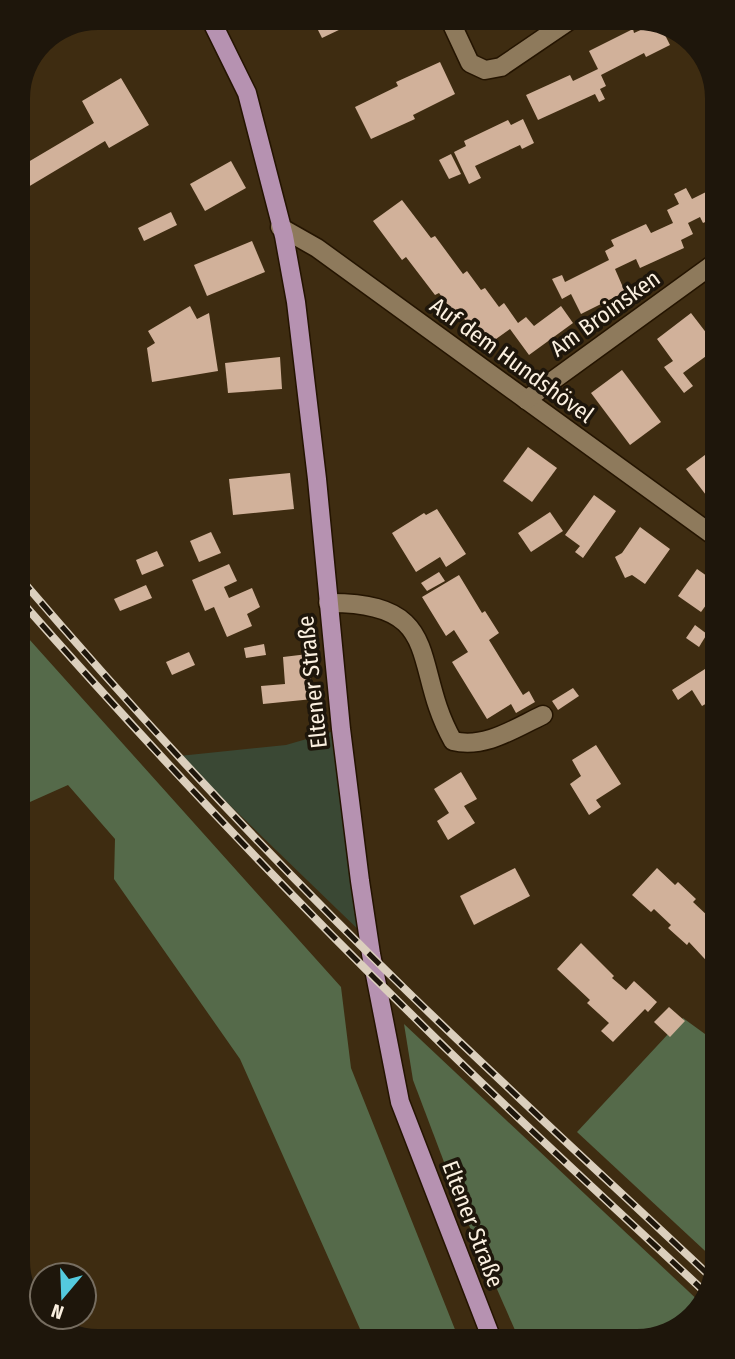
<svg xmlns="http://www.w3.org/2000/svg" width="735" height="1359" font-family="'Fira Sans Condensed',sans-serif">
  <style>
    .green { fill: #3a4834 }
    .forest { fill: #556a4a }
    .building { fill: #d1b19a }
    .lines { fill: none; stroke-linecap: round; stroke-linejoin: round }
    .minor-casing { stroke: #241400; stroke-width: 21 }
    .primary-casing { stroke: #241400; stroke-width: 21 }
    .minor { stroke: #8e7a5c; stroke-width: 18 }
    .primary { stroke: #b692b1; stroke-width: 18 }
    .rail-casing { stroke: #dbcfbd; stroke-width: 8 }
    .rail { stroke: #1e160b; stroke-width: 5; stroke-dasharray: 16; stroke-linecap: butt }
    .labels { text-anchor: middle; stroke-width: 7; stroke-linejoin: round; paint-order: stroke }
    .street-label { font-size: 23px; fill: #fbf0e0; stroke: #1e160b }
  </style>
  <rect width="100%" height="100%" fill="#3e2c11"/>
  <path class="green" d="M341 729 369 940 179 756 286 745Z"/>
  <g class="forest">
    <path d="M20 629 341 987 351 1068 458 1337 364 1338 240 1059 114 879 115 839 68 785 21 806Z"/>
    <path d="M683 1018 716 1042 717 1262 577 1132Z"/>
    <path d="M404 1024 704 1306 669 1335 518 1337 461 1207 413 1080Z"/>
  </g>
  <g class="building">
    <path d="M108 18H131L112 27Z"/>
    <path d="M312 18H364L322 38Z"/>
    <path d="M656 23 667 27 662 29 670 45 646 57 644 53 601 75 606 86 600 89 605 99 599 102 595 94 538 120 526 95 570 75 573 81 598 69 589 51 633 29 634 33Z"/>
    <path d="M440 62 455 94 413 115 415 119 371 139 355 107 398 86 396 82Z"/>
    <path d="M121 78 149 125 109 148 105 141 18 193V168L94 123 82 101Z"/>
    <path d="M523 119 534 143 522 149 520 145 475 166 481 178 469 184 454 152 466 146 464 141 508 120 511 125Z"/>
    <path d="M451 154 461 174 449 179 439 160Z"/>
    <path d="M231 161 246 188 205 211 190 184Z"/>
    <path d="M686 188 692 199 712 189V219L703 223 700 217 688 223 693 234 681 240 684 248 640 268 636 259 615 269 625 292 581 314 571 294 562 299 552 279 562 275 565 282 609 260 605 251 614 246 611 240 646 224 651 233 673 223 667 210 679 204 674 194Z"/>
    <path d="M402 200 431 238 435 236 463 274 467 271 481 290 485 288 499 307 504 303 518 323 526 317 534 326 561 306 573 323 529 355 510 329 489 344 476 325 471 328 457 309 453 312 439 293 435 295 406 257 402 260 373 221Z"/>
    <path d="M171 212 177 225 144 241 138 228Z"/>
    <path d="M252 241 265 272 207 296 194 265Z"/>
    <path d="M190 306 197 319 209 313 218 371 152 382 147 348 155 343 148 331Z"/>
    <path d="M691 313 711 339 713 338V351L683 373 693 386 684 393 664 367 673 361 657 339Z"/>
    <path d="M280 357 282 389 228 393 225 363Z"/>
    <path d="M622 370 661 422 630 445 591 393Z"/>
    <path d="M528 447 557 468 532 502 503 481Z"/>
    <path d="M709 452 713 457V490L706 495 686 469Z"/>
    <path d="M290 473 294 509 233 515 229 479Z"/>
    <path d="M594 495 616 511 583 558 575 552 580 546 565 535Z"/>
    <path d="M437 509 466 554 446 567 440 557 416 572 392 533 424 513 426 515Z"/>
    <path d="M550 512 563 531 531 552 518 533Z"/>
    <path d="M640 527 670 549 645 584 632 575 625 578 615 557 622 553Z"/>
    <path d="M211 532 221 553 199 562 190 541Z"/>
    <path d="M157 551 164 566 142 575 136 560Z"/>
    <path d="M229 564 237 581 224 587 229 598 252 588 260 607 247 614 252 626 227 637 214 607 205 611 192 580Z"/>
    <path d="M697 569 714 581V594L701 612 678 596Z"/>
    <path d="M439 572 445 581 427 591 421 583Z"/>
    <path d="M459 575 482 613 485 611 499 633 489 640 523 695 529 691 535 702 516 713 511 704 487 719 452 662 468 652 454 630 446 636 422 597Z"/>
    <path d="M146 585 152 598 120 611 114 599Z"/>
    <path d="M695 625 707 634 699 647 686 638Z"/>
    <path d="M264 644 266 655 246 658 244 648Z"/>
    <path d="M189 652 195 665 172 675 166 662Z"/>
    <path d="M308 654 313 699 263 704 261 686 285 684 283 657Z"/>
    <path d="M705 669 714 686V699L702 706 692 690 678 700 672 690Z"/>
    <path d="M573 688 579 696 558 710 552 701Z"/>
    <path d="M596 745 621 784 596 800 601 807 589 815 570 784 581 776 572 760Z"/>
    <path d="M461 772 477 799 464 806 475 823 448 840 437 821 449 813 434 789Z"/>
    <path d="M515 868 530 896 474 925 460 896Z"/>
    <path d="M657 868 675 885 678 882 696 899 693 902 710 918 713 915 716 918V971L689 942 687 945 668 928 671 925 654 909 651 912 632 895Z"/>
    <path d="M581 943 614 976 612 978 626 990 634 981 657 1002 648 1012 645 1009 613 1042 601 1031 609 1023 587 1003 590 1000 557 969Z"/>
    <path d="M669 1007 685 1021 670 1037 654 1022Z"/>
  </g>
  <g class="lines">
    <g class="minor-casing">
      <g id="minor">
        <path d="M449 18 470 63 485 70 501 67 573 18"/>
        <path d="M280 227 317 248 714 536"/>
        <path d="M526 400 712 265"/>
        <path d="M328 603C447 602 410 666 453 741 485 749 515 728 543 715"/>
      </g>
    </g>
    <g class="primary-casing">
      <path id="primary" d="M210 18 247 93 284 236 296 302 317 479 341 729 360 881 371 954 400 1102 491 1337"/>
    </g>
    <use href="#minor" class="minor"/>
    <use href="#primary" class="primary"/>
    <g class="rail-casing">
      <g id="rail">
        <path d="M20 578C144 723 275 863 412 996 511 1092 613 1185 713 1279"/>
        <path d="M20 600C146 743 276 882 412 1015 508 1111 609 1202 708 1295"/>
      </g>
    </g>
    <use href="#rail" class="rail"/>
  </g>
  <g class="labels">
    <g class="street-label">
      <text transform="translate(605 313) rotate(-36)" y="8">Am Broinsken</text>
      <text transform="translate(512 360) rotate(36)" y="8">Auf dem Hundshövel</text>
      <text transform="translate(312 682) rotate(-96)" y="8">Eltener Straße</text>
      <text transform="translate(473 1224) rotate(69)" y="8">Eltener Straße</text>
    </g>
  </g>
  <path d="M0 0H735V1359H0ZM98 30H637A68 68 0 0 1 705 98V1261A68 68 0 0 1 637 1329H98A68 68 0 0 1 30 1261V98A68 68 0 0 1 98 30Z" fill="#1e160b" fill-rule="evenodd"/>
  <g transform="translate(63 1296) rotate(199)"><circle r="33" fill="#1e160b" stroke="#766d60" stroke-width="2"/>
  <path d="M0-5L12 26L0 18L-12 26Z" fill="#54cade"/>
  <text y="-10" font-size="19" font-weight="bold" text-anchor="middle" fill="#fbf0e0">N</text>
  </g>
</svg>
